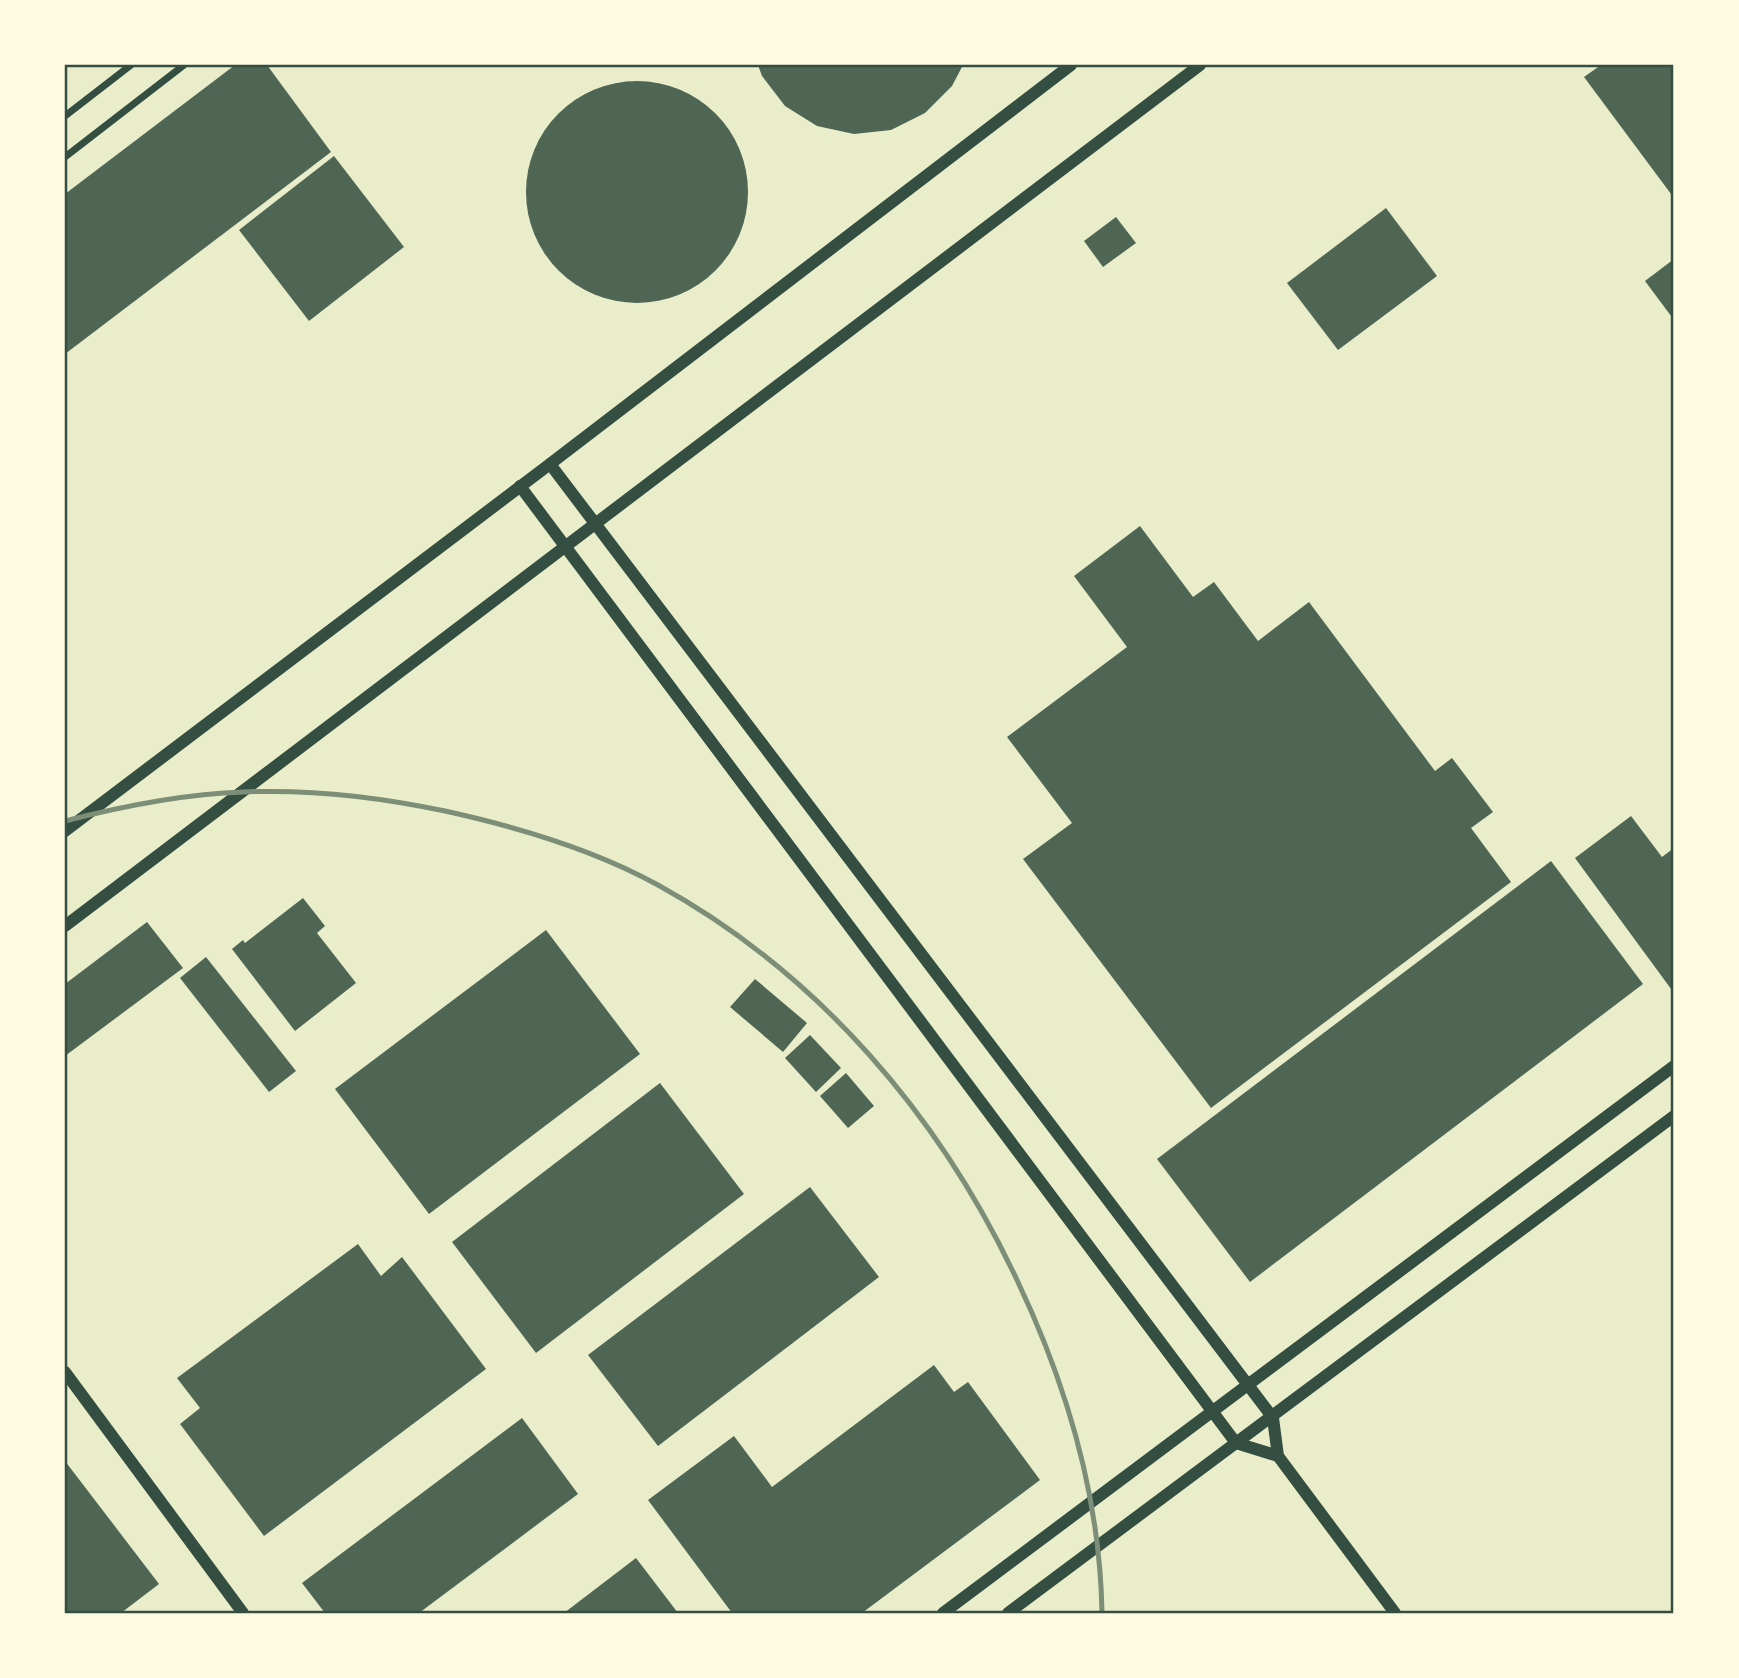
<svg xmlns="http://www.w3.org/2000/svg" width="1739" height="1678" font-family="'Golos Text',sans-serif">
  <style>
    .building { fill: #4f6655 }
    .lines { fill: none; stroke-linecap: round; stroke-linejoin: round }
    .minor { stroke: #344e41; stroke-width: 7 }
    .tertiary { stroke: #344e41; stroke-width: 12 }
    .rail { stroke: #7c8e77; stroke-width: 5 }
    .neatline { fill: none; stroke: #344e41; stroke-width: 2.5 }
  </style>
  <rect width="100%" height="100%" fill="#e9edc9"/>
  <g class="building">
    <path d="M235 65H267L331 152 65 354V194Z"/>
    <path d="M758 65H963L952 86 925 113 891 130 854 134 817 126 785 106 762 76Z"/>
    <path d="M1601 65H1674V198L1584 77Z"/>
    <circle cx="637" cy="192" r="111"/>
    <path d="M334 156 404 247 309 321 239 230Z"/>
    <path d="M1386 208 1437 276 1338 350 1287 283Z"/>
    <path d="M1116 217 1136 243 1103 267 1084 241Z"/>
    <path d="M1674 259V320L1645 281Z"/>
    <path d="M1140 526 1193 597 1214 582 1258 641 1309 602 1435 771 1452 758 1493 812 1471 828 1511 882 1211 1108 1023 859 1072 823 1007 737 1127 647 1074 576Z"/>
    <path d="M1631 816 1662 857 1674 848V993L1575 858Z"/>
    <path d="M1551 861 1643 984 1250 1282 1157 1159Z"/>
    <path d="M303 898 325 926 317 933 356 983 295 1031 232 949 243 940 245 943Z"/>
    <path d="M147 922 183 968 65 1056V984Z"/>
    <path d="M546 930 640 1054 429 1214 335 1089Z"/>
    <path d="M206 957 296 1071 269 1092 180 978Z"/>
    <path d="M755 979 807 1023 783 1052 730 1007Z"/>
    <path d="M810 1035 841 1068 816 1092 785 1058Z"/>
    <path d="M846 1073 874 1106 848 1128 820 1096Z"/>
    <path d="M660 1083 744 1194 536 1353 452 1242Z"/>
    <path d="M810 1187 879 1277 658 1446 588 1355Z"/>
    <path d="M358 1244 381 1276 402 1257 486 1369 264 1536 180 1424 200 1408 177 1378Z"/>
    <path d="M934 1365 954 1392 968 1382 1040 1480 862 1613H732L648 1500 734 1436 772 1487Z"/>
    <path d="M522 1418 578 1494 419 1613H325L302 1583Z"/>
    <path d="M65 1461 159 1584 121 1613H65Z"/>
    <path d="M636 1558 678 1613H564Z"/>
  </g>
  <g class="lines">
    <g class="minor">
      <path d="M65 116 131 65"/>
      <path d="M65 157 184 65"/>
    </g>
    <g class="tertiary">
      <path d="M550 464 1071 65"/>
      <path d="M520 486 1236 1443 1278 1456"/>
      <path d="M65 831 550 464 1273 1418 1278 1456 1395 1613"/>
      <path d="M65 926 1200 65"/>
      <path d="M65 1372 243 1613"/>
      <path d="M943 1613 1674 1066"/>
      <path d="M1008 1613 1674 1116"/>
    </g>
    <path class="rail" d="M65 821C123 806 183 794 243 792 311 789 379 797 445 811 518 827 593 849 658 885 818 973 940 1116 1017 1280 1067 1385 1100 1497 1102 1613"/>
  </g>
  <rect width="1739" height="1678" fill="none" stroke="#fefae0" stroke-width="133"/>
  <rect x="66" y="66" width="1606" height="1546" class="neatline"/>
</svg>
